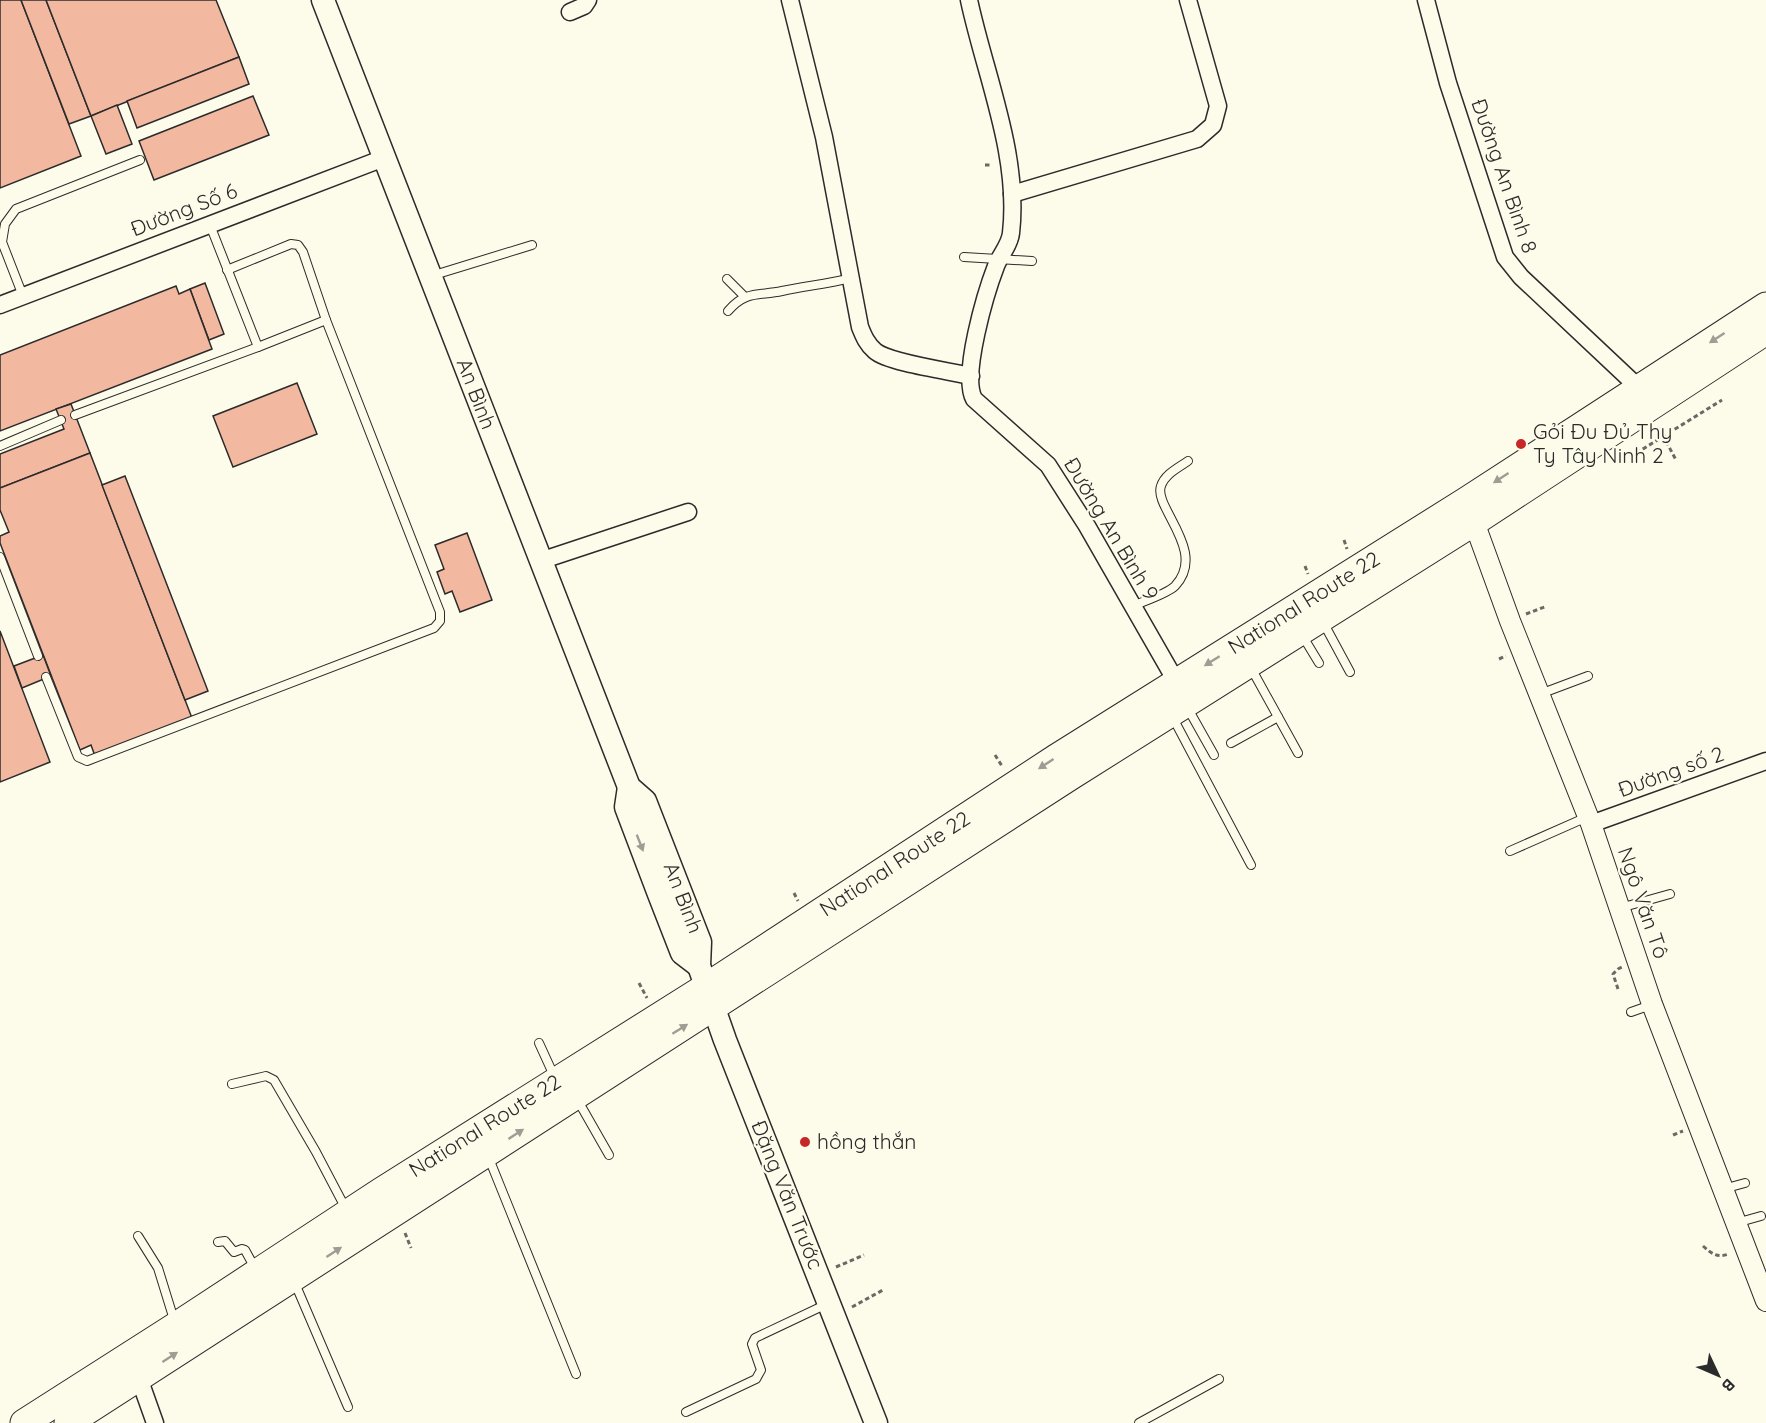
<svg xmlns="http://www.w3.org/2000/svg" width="1766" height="1423" font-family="Quicksand,sans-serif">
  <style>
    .building { fill: #f2b8a0; stroke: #2b2b2b; stroke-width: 1.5 }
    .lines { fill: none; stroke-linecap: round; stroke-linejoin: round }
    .service-casing { stroke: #2b2b2b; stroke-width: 10 }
    .minor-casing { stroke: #2b2b2b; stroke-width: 19 }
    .tertiary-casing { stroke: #2b2b2b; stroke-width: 22 }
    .secondary-casing { stroke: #2b2b2b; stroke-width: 25 }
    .trunk-casing { stroke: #2b2b2b; stroke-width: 29 }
    .path { stroke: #6a6964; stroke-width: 3; stroke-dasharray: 4.5 3; stroke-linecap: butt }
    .service { stroke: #fdfbea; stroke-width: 8 }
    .minor { stroke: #fdfbea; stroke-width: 16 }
    .tertiary { stroke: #fdfbea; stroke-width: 20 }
    .secondary { stroke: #fdfbea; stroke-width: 22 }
    .trunk { stroke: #fdfbea; stroke-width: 27 }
    .oneway { fill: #9e9d94 }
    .poi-dot { fill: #c62828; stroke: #fdfbea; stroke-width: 2 }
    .labels { text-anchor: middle; stroke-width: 4.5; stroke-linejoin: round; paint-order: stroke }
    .street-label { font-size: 21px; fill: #2b2b2b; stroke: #fdfbea }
    .poi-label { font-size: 21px; fill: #2b2b2b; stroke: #fdfbea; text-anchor: start }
  </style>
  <rect width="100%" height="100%" fill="#fdfbea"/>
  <g class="building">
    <path d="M0 0H21L81 156 0 188Z"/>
    <path d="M21 0H46L91 116 69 124Z"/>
    <path d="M46 0H216L239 57 91 116Z"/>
    <path d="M239 57 249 84 137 128 127 101Z"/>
    <path d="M253 96 269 135 154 180 139 141Z"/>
    <path d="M117 105 132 144 106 154 91 116Z"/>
    <path d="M205 283 224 334 209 340 190 289Z"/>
    <path d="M176 286 179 294 190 289 212 349 0 431V355Z"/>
    <path d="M297 383 317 434 233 467 213 416Z"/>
    <path d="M71 404 90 453 0 488V454L64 429 56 409Z"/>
    <path d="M90 453 192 718 95 756 91 745 80 750 0 543V536L9 532 0 510V488Z"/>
    <path d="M125 476 208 691 185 700 102 485Z"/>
    <path d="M467 533 492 600 460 612 452 591 445 594 437 572 444 569 435 545Z"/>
    <path d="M0 631 50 762 0 782Z"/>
    <path d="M43 655 51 676 22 688 14 666Z"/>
  </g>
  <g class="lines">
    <g class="service-casing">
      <g id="service">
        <path d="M964 257 1032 261"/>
        <path d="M227 270 291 244 298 245 303 252 326 320"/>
        <path d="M431 276 532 245"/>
        <path d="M727 279 745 297"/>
        <path d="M23 296 2 242 5 224 16 209 140 160"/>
        <path d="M728 311C746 290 759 296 782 291 805 286 828 284 851 278"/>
        <path d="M75 415 258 347 210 225"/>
        <path d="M0 446 61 420"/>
        <path d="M0 557 38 656"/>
        <path d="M1133 606C1144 601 1167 594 1175 586 1208 551 1153 507 1161 486 1165 474 1178 468 1188 461"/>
        <path d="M1323 622 1350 672"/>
        <path d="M1302 635 1319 663"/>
        <path d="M1251 668 1298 753"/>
        <path d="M46 677 78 757 87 761 434 628 440 621V612L326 320 258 347"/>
        <path d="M1540 694 1588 676"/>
        <path d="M1187 707 1214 755"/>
        <path d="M1172 716 1251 865"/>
        <path d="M1231 743 1278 717"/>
        <path d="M1510 851 1587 817"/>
        <path d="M1620 908 1670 894"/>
        <path d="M1631 1012 1651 1005"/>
        <path d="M539 1043 555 1078"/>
        <path d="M232 1084 266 1076 274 1080 316 1152 347 1211"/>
        <path d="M577 1099 609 1155"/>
        <path d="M488 1156 576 1374"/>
        <path d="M1723 1189 1745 1183"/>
        <path d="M1736 1223 1761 1216"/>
        <path d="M138 1236 158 1268 175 1323"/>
        <path d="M218 1242 225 1241 234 1252 242 1249 245 1250 256 1270"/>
        <path d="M294 1281 348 1407"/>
        <path d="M686 1412 756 1379 761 1370 752 1344 755 1338 829 1303"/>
        <path d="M1139 1423 1219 1379"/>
      </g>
    </g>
    <g class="minor-casing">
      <g id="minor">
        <path d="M790 0 824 137 860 327C864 337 867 344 875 351 889 363 950 371 971 376"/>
        <path d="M969 0C985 75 1020 155 1011 233 1010 245 1000 255 996 266 986 292 961 375 974 399L1048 465 1087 526 1177 683"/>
        <path d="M1426 0 1448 83 1505 257 1521 277 1639 388"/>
        <path d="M570 12 584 6 588 0"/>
        <path d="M1012 194 1197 139 1213 125 1218 106 1188 0"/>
        <path d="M0 305 384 158"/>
        <path d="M540 561 688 512"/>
        <path d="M1591 824 1766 761"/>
        <path d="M139 1378 155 1423"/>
      </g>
    </g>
    <g class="tertiary-casing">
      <path id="tertiary" d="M1474 522 1510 621 1591 824 1652 1004 1766 1301"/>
    </g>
    <g class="secondary-casing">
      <g id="secondary">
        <path d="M323 0 629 787 645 801 700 942 699 966 725 1040 876 1423"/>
        <path d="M629 787 626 807 659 894 682 953 699 966"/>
      </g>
    </g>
    <g class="trunk-casing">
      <g id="trunk">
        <path d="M24 1423 176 1326 380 1192 706 987 1056 758 1466 501 1766 306"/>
        <path d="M68 1423 1071 776 1474 522 1766 331"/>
      </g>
    </g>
    <g class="path">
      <path d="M985 165H992"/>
      <path d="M1659 428 1676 460"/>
      <path d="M1630 457 1722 400"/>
      <path d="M1344 540 1347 549"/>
      <path d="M1305 566 1308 574"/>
      <path d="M1526 614 1547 606"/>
      <path d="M1499 659 1506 656"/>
      <path d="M995 755 1002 766"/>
      <path d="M794 893 798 901"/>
      <path d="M639 983 647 998"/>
      <path d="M1618 989 1613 974 1618 969 1622 967"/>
      <path d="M1673 1135 1683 1131"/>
      <path d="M405 1233 411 1248"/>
      <path d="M1703 1246C1712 1254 1717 1258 1729 1254"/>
      <path d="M836 1267 864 1255"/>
      <path d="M852 1307 883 1290"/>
    </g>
    <use href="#service" class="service"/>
    <use href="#minor" class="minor"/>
    <use href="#tertiary" class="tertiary"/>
    <use href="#secondary" class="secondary"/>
    <use href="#trunk" class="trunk"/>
  </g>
  <defs><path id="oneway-solid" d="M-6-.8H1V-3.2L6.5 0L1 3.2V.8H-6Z" transform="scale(1.5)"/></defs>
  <g class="oneway">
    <use href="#oneway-solid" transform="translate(1717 338) rotate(147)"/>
    <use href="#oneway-solid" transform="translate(1501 478) rotate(147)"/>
    <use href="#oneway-solid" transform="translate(1212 661) rotate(148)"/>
    <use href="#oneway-solid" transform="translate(1046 764) rotate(147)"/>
    <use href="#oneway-solid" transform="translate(640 843) rotate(69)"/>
    <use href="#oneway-solid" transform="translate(680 1029) rotate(-32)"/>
    <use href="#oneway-solid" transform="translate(516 1134) rotate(-33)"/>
    <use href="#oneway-solid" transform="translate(334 1252) rotate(-33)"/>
    <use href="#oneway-solid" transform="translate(170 1357) rotate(-33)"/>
  </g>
  <g class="poi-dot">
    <circle cx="1521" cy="444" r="6"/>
    <circle cx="805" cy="1142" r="6"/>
  </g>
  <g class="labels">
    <g class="street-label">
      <text transform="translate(1504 176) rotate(71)" y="7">Đường An Bình 8</text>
      <text transform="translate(184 210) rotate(-21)" y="7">Đường Số 6</text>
      <text transform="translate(476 394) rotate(69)" y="7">An Bình</text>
      <text transform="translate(1111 529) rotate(59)" y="7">Đường An Bình 9</text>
      <text transform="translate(1304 603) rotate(-32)" y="7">National Route 22</text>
      <text transform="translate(1671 772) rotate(-20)" y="7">Đường số 2</text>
      <text transform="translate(895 864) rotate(-33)" y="7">National Route 22</text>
      <text transform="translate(683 898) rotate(69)" y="7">An Bình</text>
      <text transform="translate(1643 903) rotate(71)" y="7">Ngô Văn Tô</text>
      <text transform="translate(485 1126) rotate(-32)" y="7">National Route 22</text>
      <text transform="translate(787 1195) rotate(68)" y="7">Đặng Văn Trước</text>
    </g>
    <g class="poi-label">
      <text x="1533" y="439">Gỏi Đu Đủ Thy<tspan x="1533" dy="24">Ty Tây Ninh 2</tspan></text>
      <text x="817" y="1149">hồng thắn</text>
    </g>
  </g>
  <g transform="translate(1718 1375) rotate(134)" stroke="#fdfbea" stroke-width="4.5" paint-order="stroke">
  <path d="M0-4.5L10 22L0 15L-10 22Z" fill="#2b2b2b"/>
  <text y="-9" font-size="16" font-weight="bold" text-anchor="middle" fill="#2b2b2b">B</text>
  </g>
</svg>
